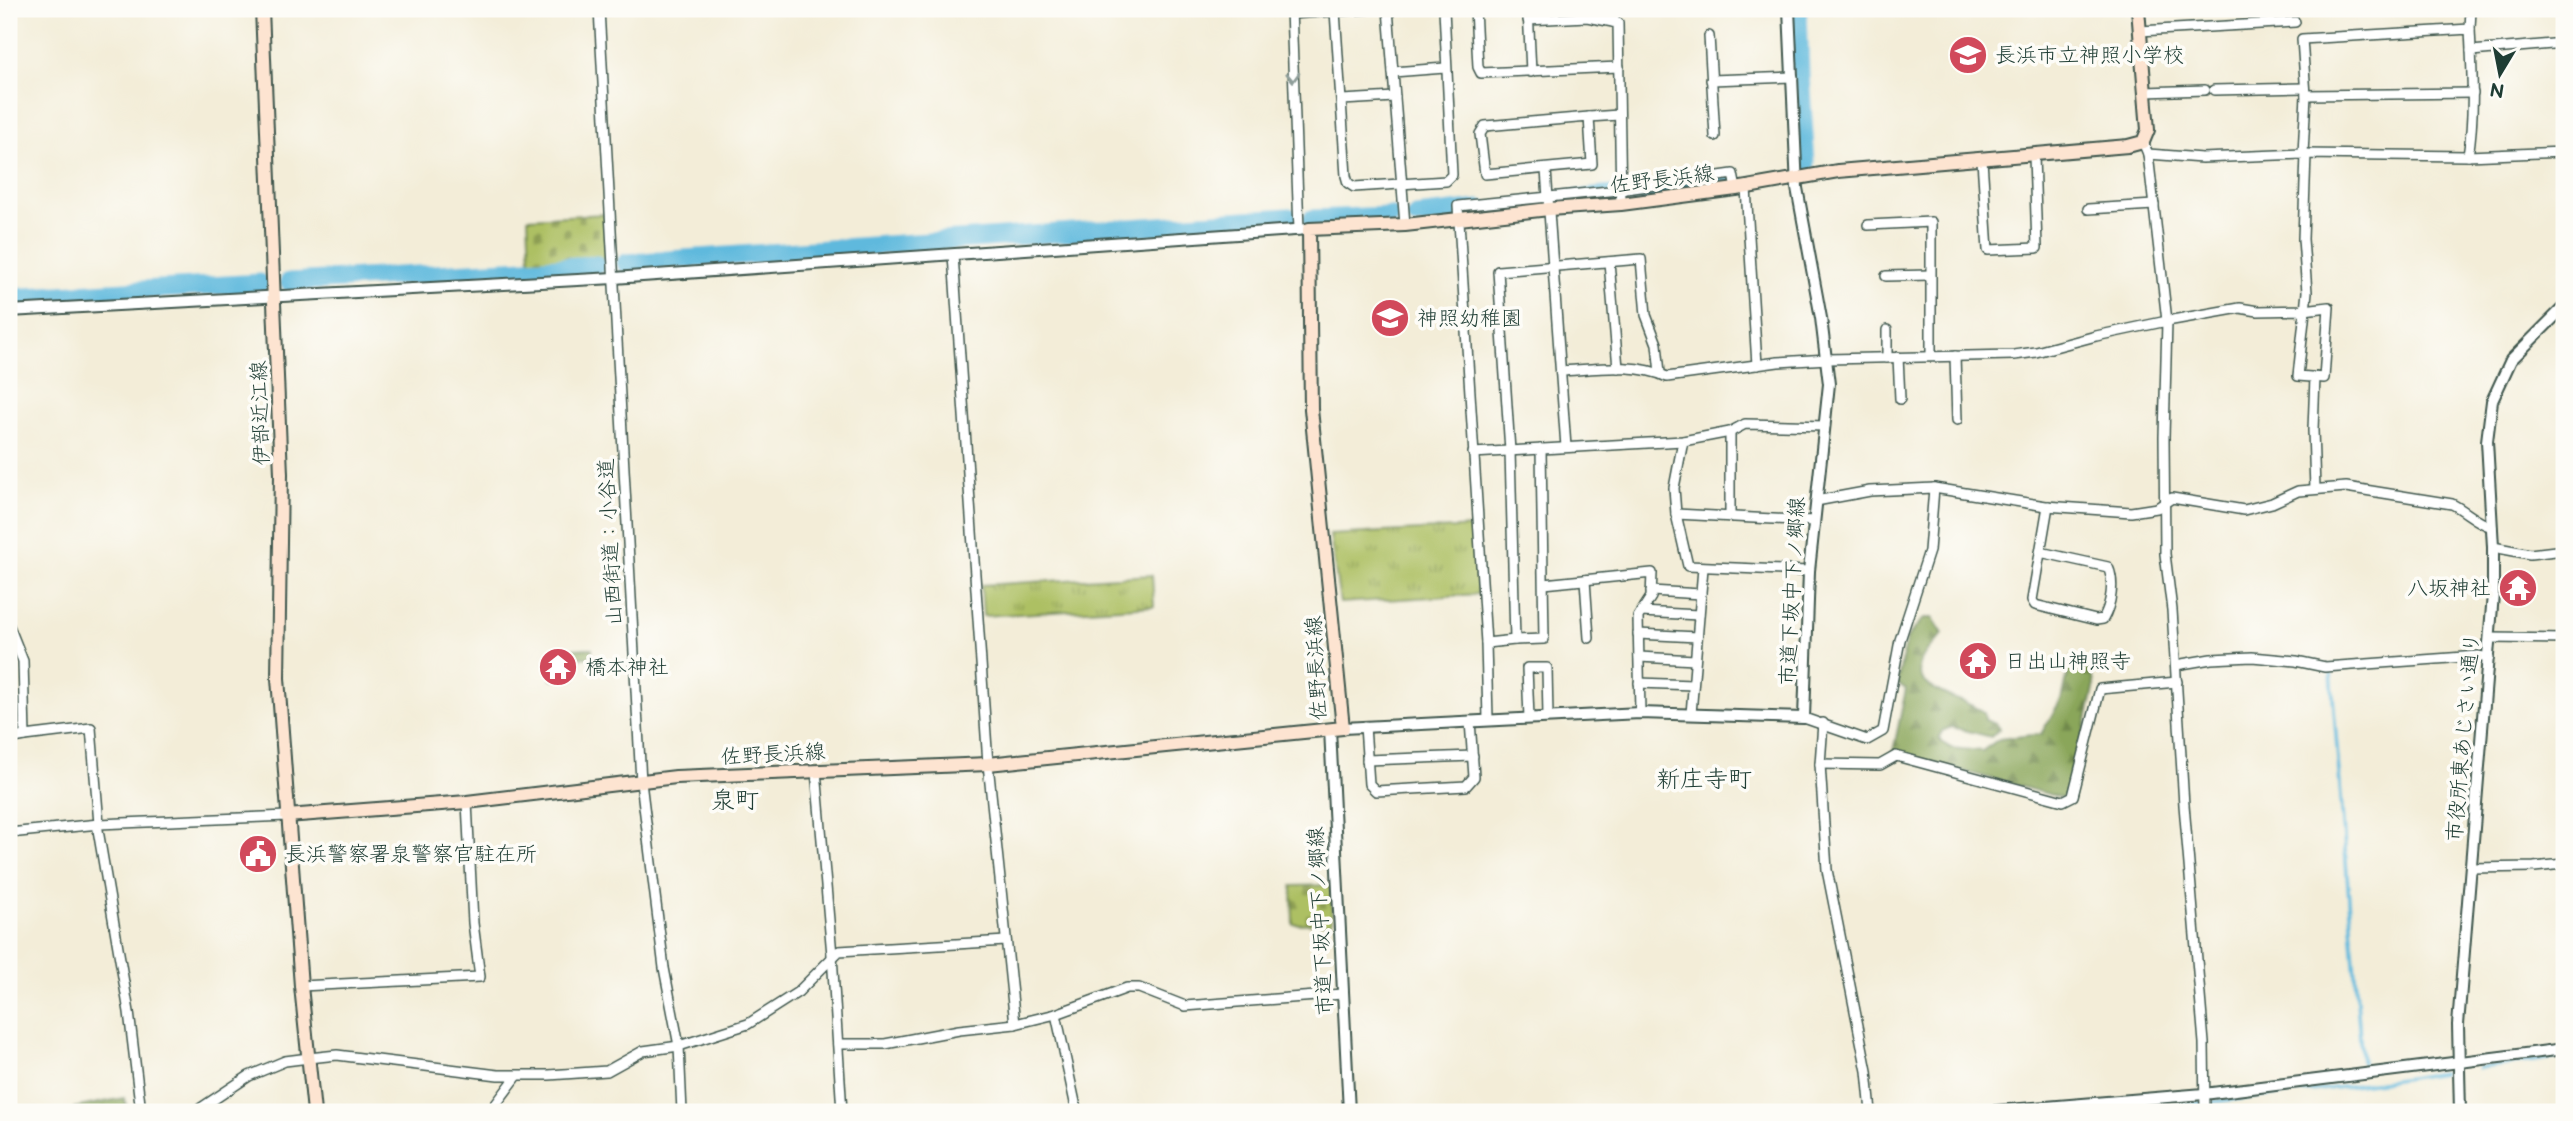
<svg xmlns="http://www.w3.org/2000/svg" width="2573" height="1121" font-family="'Balsamiq Sans','Klee One',sans-serif">
  <style>
    .grass { fill: url(#grass-tufts); stroke: #667e4c; stroke-width: 2 }
    .forest { fill: url(#forest-firs); stroke: #547247; stroke-width: 2 }
    .cemetery { fill: url(#cemetery-stones); stroke: #667e4c; stroke-width: 2 }
    .lines { fill: none; stroke-linecap: round; stroke-linejoin: round }
    .stream { stroke: #5fb9dd; stroke-width: 3.5 }
    .river { stroke: #5fb9dd; stroke-width: 19 }
    .minor-casing { stroke: #3f574d; stroke-width: 12 }
    .tertiary-casing { stroke: #3f574d; stroke-width: 14 }
    .secondary-casing { stroke: #3f574d; stroke-width: 16 }
    .minor { stroke: #fff; stroke-width: 9 }
    .tertiary { stroke: #fff; stroke-width: 10 }
    .secondary { stroke: #fde4d1; stroke-width: 12 }
    .oneway { stroke: #8f9e9a }
    .labels { text-anchor: middle; stroke-width: 7; stroke-linejoin: round; paint-order: stroke }
    .poi-label { font-size: 21px; fill: #1f3d34; stroke: #fdfcf7; text-anchor: start }
    .street-label { font-size: 21px; fill: #1f3d34; stroke: #fdfcf7 }
    .quarter-label { font-size: 24px; fill: #1f3d34; stroke: #fdfcf7 }
  </style>
  <defs>
    <pattern id="grass-tufts" width="24" height="20" patternUnits="userSpaceOnUse" patternTransform="scale(1.75)"><rect width="24" height="20" fill="#adc064"/><path d="M3 7l-1-3M5 7V3M7 7l1-3M15 17l-1-3M17 17v-4M19 17l1-3" fill="none" stroke="#8c9d53"/></pattern>
    <pattern id="forest-firs" width="22" height="20" patternUnits="userSpaceOnUse" patternTransform="scale(1.75)"><rect width="22" height="20" fill="#8aa65a"/><path d="M5 1l3.5 6h-7zM16 11l3.5 6h-7z" fill="#70884b"/></pattern>
    <pattern id="cemetery-stones" width="16" height="16" patternUnits="userSpaceOnUse" patternTransform="scale(1.75)"><rect width="16" height="16" fill="#adc064"/><path d="M2 7V4a2 2 0 0 1 4 0v3zM10 15v-3a2 2 0 0 1 4 0v3z" fill="#8c9d53"/></pattern>
  </defs>
  <rect width="100%" height="100%" fill="#fdfcf7"/>
  <filter id="ink" filterUnits="userSpaceOnUse"><feTurbulence type="fractalNoise" baseFrequency=".0143" numOctaves="2"/><feDisplacementMap in="SourceGraphic" scale="14" xChannelSelector="R" yChannelSelector="G"/><feConvolveMatrix kernelMatrix="1 2 1 2 8 2 1 2 1" color-interpolation-filters="sRGB"/></filter>
  <filter id="wash" filterUnits="userSpaceOnUse"><feTurbulence type="fractalNoise" baseFrequency=".00686" numOctaves="4" result="noise"/><feDisplacementMap in="SourceGraphic" scale="28" xChannelSelector="R" yChannelSelector="G"/><feGaussianBlur stdDeviation="1.57" result="paint"/><feColorMatrix in="noise" values="0 0 0 0 0 0 0 0 0 0 0 0 0 0 0 0 0 1.4 0 .05"/><feComposite in="paint" operator="in"/></filter>
  <g filter="url(#wash)">
    <rect width="100%" height="100%" fill="#f3edd8"/>
    <g class="grass">
      <path d="M1474 527 1478 594 1340 603 1330 535Z"/>
      <path d="M1152 575 1154 606 983 616 981 585Z"/>
    </g>
    <g class="forest">
      <path d="M1924 618H1933L1943 634C1936 642 1925 651 1921 660 1908 691 1966 699 1984 712L1985 720 1996 724 1999 729 1991 737 1952 727 1942 731 1939 738 1941 742 1951 748 1982 751 1999 739 2041 734 2063 696 2071 658C2085 663 2095 673 2094 689L2070 793 2063 798 1893 752 1906 689 1897 683 1907 638Z"/>
      <path d="M592 648V657L571 658 555 664V671H573L575 679 551 680V650Z"/>
      <path d="M124 1098 129 1112H75L74 1108Z"/>
    </g>
    <g class="cemetery">
      <path d="M605 214 608 258 530 262 528 218Z"/>
      <path d="M1331 885 1332 923 1293 924 1292 886Z"/>
    </g>
    <g class="lines">
      <g class="stream">
        <path d="M2331 672 2362 1063"/>
        <path d="M2479 1068 2564 1057"/>
        <path d="M2097 1112C2212 1103 2327 1091 2442 1073"/>
      </g>
      <g class="river">
        <path d="M1798 9 1800 75 1806 164"/>
        <path d="M1560 201 1729 182"/>
        <path d="M1416 216 1480 209"/>
        <path d="M1312 219 1391 216"/>
        <path d="M626 263 1289 217"/>
        <path d="M289 282 597 265"/>
        <path d="M9 298 260 283"/>
      </g>
    </g>
  </g>
  <g filter="url(#ink)">
    <g class="lines">
      <g class="minor-casing">
        <g id="minor">
          <path d="M599 9 641 782 664 968 679 1046 682 1112"/>
          <path d="M1291 9 1299 230"/>
          <path d="M1388 9 1405 225"/>
          <path d="M1475 9 1478 67 1481 73 1619 67"/>
          <path d="M1528 9 1531 72"/>
          <path d="M1335 11 1346 176 1348 183 1354 187 1446 181 1452 175 1444 9"/>
          <path d="M1291 14 1370 9"/>
          <path d="M1528 20 1587 17 1618 23 1621 204"/>
          <path d="M1613 22 1615 9"/>
          <path d="M2470 29 2471 9"/>
          <path d="M2140 31 2295 22"/>
          <path d="M1709 36 1715 136"/>
          <path d="M2471 51 2564 43"/>
          <path d="M1393 72 1445 68"/>
          <path d="M1711 80 1793 77"/>
          <path d="M2214 90 2305 88"/>
          <path d="M2145 92 2205 90"/>
          <path d="M2306 95 2473 93"/>
          <path d="M1342 100 1395 97"/>
          <path d="M1589 117 1592 164 1485 174 1480 134 1485 126Z"/>
          <path d="M1589 117 1619 115"/>
          <path d="M2143 142 2148 154 2167 321 2240 308 2258 311 2304 310 2329 307 2324 378 2298 376 2307 292 2303 239 2306 154"/>
          <path d="M2148 154 2202 158 2303 154 2468 156 2564 152"/>
          <path d="M2303 154 2306 95 2302 39 2470 29C2472 71 2475 114 2468 156"/>
          <path d="M1982 160 1988 250 2037 248 2034 156"/>
          <path d="M1546 170 1566 447"/>
          <path d="M1746 188 1757 365"/>
          <path d="M2088 209 2154 205"/>
          <path d="M1868 225 1931 222V356"/>
          <path d="M953 255 988 764 1015 1024"/>
          <path d="M1609 262 1618 368"/>
          <path d="M1886 276 1930 275"/>
          <path d="M1887 330V358"/>
          <path d="M1955 356 1957 420"/>
          <path d="M1898 357 1900 399"/>
          <path d="M1561 371C1595 369 1636 362 1667 377L1778 362 1828 359 2014 355 2036 352 2096 336 2167 321 2164 437 2165 554 2172 610 2184 805 2204 1043 2205 1112"/>
          <path d="M2315 377 2313 430 2315 489"/>
          <path d="M1730 432V517"/>
          <path d="M1683 441 1674 488 1676 514 1688 566 1809 571"/>
          <path d="M1473 453 1683 441 1730 432 1745 424 1825 426"/>
          <path d="M1816 501 1870 491 1934 488 2046 506 2131 512 2157 508 2172 498 2244 510 2272 503 2298 491 2346 487 2452 504C2466 511 2477 523 2492 527"/>
          <path d="M1676 514 1814 521"/>
          <path d="M2493 547 2530 554 2564 550"/>
          <path d="M2040 552 2108 567C2115 582 2111 605 2103 619L2096 620 2035 605 2032 600 2048 506"/>
          <path d="M1585 580 1589 638"/>
          <path d="M1544 584 1652 573 1651 597 1638 617 1640 713"/>
          <path d="M1651 591 1701 594"/>
          <path d="M1641 612 1699 615"/>
          <path d="M9 626 23 661 25 736 91 728 99 824"/>
          <path d="M1638 634 1697 637"/>
          <path d="M2490 638 2564 639"/>
          <path d="M1515 640 1544 639 1541 449"/>
          <path d="M1486 643 1515 640 1510 451 1498 271 1641 259 1646 315 1657 344 1660 373"/>
          <path d="M1639 657 1695 660"/>
          <path d="M2176 665 2211 659 2252 657 2296 661 2325 667 2478 656 2489 658"/>
          <path d="M1639 683 1693 685"/>
          <path d="M1691 714 1703 568"/>
          <path d="M1529 718 1527 668H1547L1548 717"/>
          <path d="M1804 718 1867 740 1883 731 1900 640 1929 551 1934 488"/>
          <path d="M1488 719 1486 643 1458 206 1619 190 1733 174 1736 189"/>
          <path d="M1823 723 1820 764 1827 870 1867 1071 1871 1112"/>
          <path d="M1365 726 1369 784 1376 791 1466 786 1474 777 1470 721"/>
          <path d="M9 739 25 736"/>
          <path d="M1367 760 1473 756"/>
          <path d="M1820 764 1880 765 1896 756 2063 801 2073 796 2100 689 2177 682"/>
          <path d="M816 771 832 955 842 1112"/>
          <path d="M97 824 129 1012 141 1112"/>
          <path d="M9 833 99 824 287 816"/>
          <path d="M2471 868 2534 867 2564 864"/>
          <path d="M301 986 480 977 473 923 467 802"/>
          <path d="M1056 1014 1077 1112"/>
          <path d="M838 1044H885L959 1030 1015 1024 1056 1014 1127 988H1139L1185 1006 1342 994"/>
          <path d="M195 1112 249 1076 285 1061 309 1058 337 1055 498 1075H549L607 1071 643 1051 679 1046 748 1024 798 992 839 951 1006 941"/>
          <path d="M490 1112 517 1076"/>
        </g>
      </g>
      <g class="tertiary-casing">
        <g id="tertiary">
          <path d="M9 311 614 278 1309 229"/>
          <path d="M1343 728 1640 713 1804 718 1809 571 1829 384 1821 318 1797 188 1789 9"/>
          <path d="M1330 729 1349 1112"/>
          <path d="M1984 1112 2204 1094 2564 1049"/>
          <path d="M2460 1112 2458 1025 2493 594V547L2487 441 2492 401 2511 360 2564 307"/>
        </g>
      </g>
      <g class="secondary-casing">
        <g id="secondary">
          <path d="M262 9 281 474 278 678 301 986 314 1112"/>
          <path d="M287 816 467 802 676 777 988 764 1343 728 1311 409 1309 229 1405 225 1549 209 1621 204 1736 189 1838 171 2128 146 2143 142 2148 130 2138 9"/>
        </g>
      </g>
      <use href="#minor" class="minor"/>
      <use href="#tertiary" class="tertiary"/>
      <use href="#secondary" class="secondary"/>
    </g>
    <defs><path id="oneway-chevron" d="M-2-3.5L2.5 0L-2 3.5" fill="none" stroke-width="1.6" stroke-linecap="round" stroke-linejoin="round" transform="scale(1.75)"/></defs>
    <use class="oneway" href="#oneway-chevron" transform="translate(1293 77) rotate(88)"/>
  </g>
  <defs>
    <g id="school-disc" transform="scale(2.0125)"><circle r="9.5" fill="#d1495b" stroke="#fdfcf7"/><path d="M0-5L7-2L0 1L-7-2ZM-4 1L0 2.5L4 1V4Q0 6-4 4Z" fill="#fff"/></g>
    <g id="temple-disc" transform="scale(2.0125)"><circle r="9.5" fill="#d1495b" stroke="#fdfcf7"/><path d="M0-6L5-2H3V0L6.5 2.5H4V6H1.5V3h-3V6H-4V2.5H-6.5L-3 0V-2H-5Z" fill="#fff"/></g>
    <g id="civic-disc" transform="scale(2.0125)"><circle r="9.5" fill="#d1495b" stroke="#fdfcf7"/><path d="M-.6-6.5H3V-4.5H.6V-3L4-1V1h2V6H-6V1h2V-1L-.6-3ZM-1.2 2.5V6h2.4V2.5Z" fill="#fff"/></g>
  </defs>
  <g fill-rule="evenodd">
    <use href="#school-disc" x="1968" y="55"/>
    <use href="#school-disc" x="1390" y="318"/>
    <use href="#temple-disc" x="2518" y="588"/>
    <use href="#temple-disc" x="1978" y="661"/>
    <use href="#temple-disc" x="558" y="667"/>
    <use href="#civic-disc" x="258" y="854"/>
  </g>
  <g class="labels">
    <g class="poi-label">
      <text x="1995" y="62">長浜市立神照小学校</text>
      <text x="1417" y="325">神照幼稚園</text>
      <text x="2491" y="595" text-anchor="end">八坂神社</text>
      <text x="2005" y="668">日出山神照寺</text>
      <text x="585" y="674">橋本神社</text>
      <text x="285" y="861">長浜警察署泉警察官駐在所</text>
    </g>
    <g class="street-label">
      <text transform="translate(1662 179) rotate(-7)" y="7">佐野長浜線</text>
      <text transform="translate(260 413) rotate(-92)" y="7">伊部近江線</text>
      <text transform="translate(610 542) rotate(-93)" y="7">山西街道：小谷道</text>
      <text transform="translate(1792 591) rotate(-87)" y="7">市道下坂中下ノ郷線</text>
      <text transform="translate(1316 668) rotate(-93)" y="7">佐野長浜線</text>
      <text transform="translate(2463 737) rotate(-85)" y="7">市役所東あじさい通り</text>
      <text transform="translate(773 754) rotate(-3)" y="7">佐野長浜線</text>
      <text transform="translate(1320 921) rotate(-93)" y="7">市道下坂中下ノ郷線</text>
    </g>
    <g class="quarter-label">
      <text x="1704" y="787">新庄寺町</text>
      <text x="735" y="808">泉町</text>
    </g>
  </g>
  <rect width="2573" height="1121" fill="none" stroke="#fdfcf7" stroke-width="35"/>
  <g transform="translate(2500 74) rotate(190)" stroke="#fdfcf7" stroke-width="5" paint-order="stroke">
  <path d="M0-5L12 26L0 18L-12 26Z" fill="#1f3d34"/>
  <text y="-10" font-size="19" font-weight="bold" text-anchor="middle" fill="#1f3d34">N</text>
  </g>
</svg>
